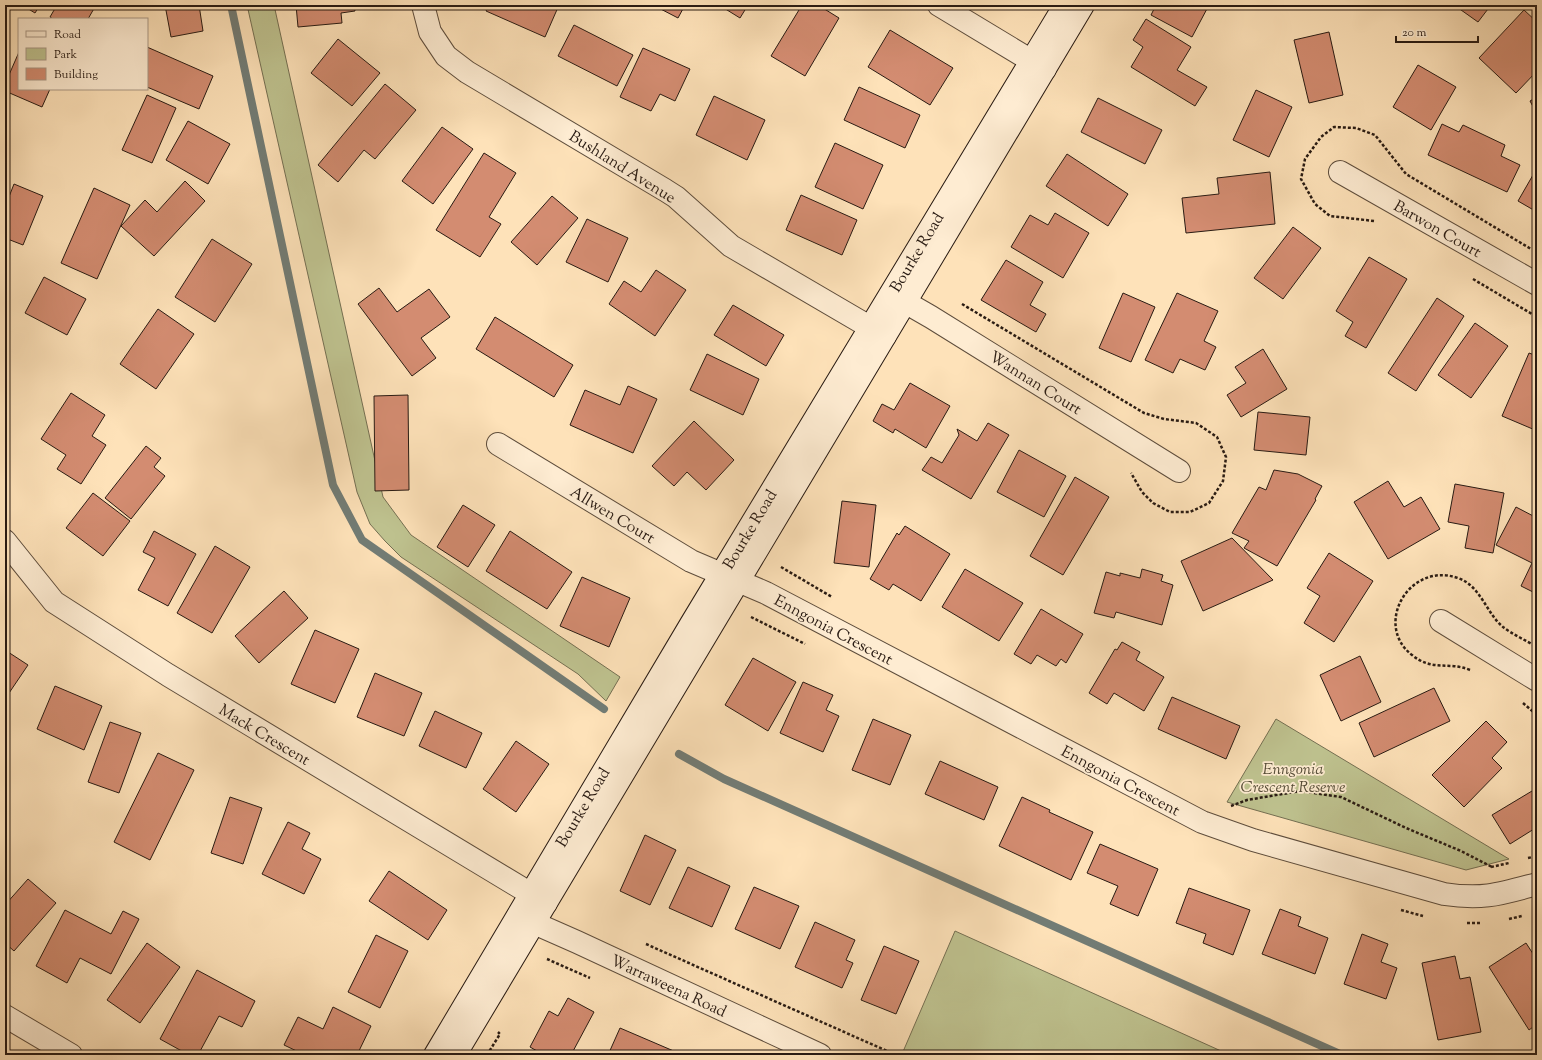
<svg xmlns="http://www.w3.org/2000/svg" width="1542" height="1060" font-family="'Sorts Mill Goudy',serif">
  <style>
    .green { fill: #bfc390; stroke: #746f52 }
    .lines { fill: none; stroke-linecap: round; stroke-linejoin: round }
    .stream { stroke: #727c75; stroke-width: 8 }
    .building { fill: #d38c71; stroke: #291b13 }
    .minor-casing { stroke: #5e4d3c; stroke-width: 24 }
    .secondary-casing { stroke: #291b13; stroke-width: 24 }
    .path { stroke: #291b13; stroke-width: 2.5; stroke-dasharray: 3 2; stroke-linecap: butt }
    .minor { stroke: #feecd2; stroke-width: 22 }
    .secondary { stroke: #feecd2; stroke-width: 22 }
    .labels { text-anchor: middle; stroke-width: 3.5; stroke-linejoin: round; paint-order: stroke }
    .street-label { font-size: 16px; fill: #291b13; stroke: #feecd2 }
    .park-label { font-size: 16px; font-style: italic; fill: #564d38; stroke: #feecd2 }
  </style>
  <rect width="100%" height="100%" fill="#fee2b9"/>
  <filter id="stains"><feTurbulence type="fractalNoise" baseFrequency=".005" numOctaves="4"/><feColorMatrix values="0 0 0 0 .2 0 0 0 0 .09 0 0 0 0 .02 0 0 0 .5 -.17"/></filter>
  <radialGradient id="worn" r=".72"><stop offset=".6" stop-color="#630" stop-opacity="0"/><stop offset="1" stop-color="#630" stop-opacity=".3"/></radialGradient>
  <g class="green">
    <path d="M247 5H274L383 497 411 535 620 677 606 701 578 674 401 557 385 541 370 524 357 492Z"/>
    <path d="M1276 719 1509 859 1466 870 1227 802Z"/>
    <path d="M955 931 1230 1055 902 1054Z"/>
  </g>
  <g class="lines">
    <g class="stream">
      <path d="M231 5 333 485 362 540 604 709"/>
      <path d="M679 754 724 779 1342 1055"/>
    </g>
  </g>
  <g class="building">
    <path d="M22 5H40L35 13Z"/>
    <path d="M57 5H96L88 19H53L50 17Z"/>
    <path d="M165 5H199L203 31 171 37Z"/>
    <path d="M296 5H354L355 11 341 13 342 23 298 27Z"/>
    <path d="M489 5H559L545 37 486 11Z"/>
    <path d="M653 5H685L678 18Z"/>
    <path d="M719 5H748L740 18Z"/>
    <path d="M802 5H818L839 18 805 76 771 56Z"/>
    <path d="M1156 5H1209L1192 37 1151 15Z"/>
    <path d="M1454 5H1491L1478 22Z"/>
    <path d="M1524 10 1537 22V71L1516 93 1479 58Z"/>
    <path d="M1146 19 1191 47 1177 70 1207 87 1195 106 1131 67 1143 47 1133 40Z"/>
    <path d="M574 25 633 55 617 86 558 56Z"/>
    <path d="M890 30 953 68 930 105 868 67Z"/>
    <path d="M1329 32 1343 95 1309 103 1294 40Z"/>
    <path d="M338 39 380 73 352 106 311 73Z"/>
    <path d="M147 47 213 76 199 109 147 87Z"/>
    <path d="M643 48 690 69 675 101 660 94 651 111 620 97Z"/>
    <path d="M19 52V89H50L42 107 5 91V84Z"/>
    <path d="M1418 65 1456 87 1431 130 1393 107Z"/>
    <path d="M385 84 416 110 375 159 364 150 338 182 318 165Z"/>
    <path d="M859 87 920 115 905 148 844 120Z"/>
    <path d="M1256 90 1292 107 1269 157 1233 140Z"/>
    <path d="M147 95 176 108 152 163 122 150Z"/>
    <path d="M714 96 765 120 747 160 696 135Z"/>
    <path d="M1537 97V114L1530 101Z"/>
    <path d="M1098 98 1162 130 1145 164 1081 132Z"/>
    <path d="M188 121 230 144 208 184 166 160Z"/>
    <path d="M1442 124 1459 132 1463 125 1505 145 1501 156 1520 165 1507 192 1428 155Z"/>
    <path d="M442 127 473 149 433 204 402 181Z"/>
    <path d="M835 143 883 165 863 209 815 187Z"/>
    <path d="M484 153 516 173 489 217 501 224 480 257 436 230Z"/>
    <path d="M1067 154 1128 194 1108 226 1046 186Z"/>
    <path d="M1537 168V212L1518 201Z"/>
    <path d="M1270 172 1275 224 1186 233 1182 198 1219 194 1217 178Z"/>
    <path d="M185 181 205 201 154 256 121 226 145 200 157 212Z"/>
    <path d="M14 184 43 196 23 245 5 238V207Z"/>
    <path d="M94 188 130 205 97 279 61 263Z"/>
    <path d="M801 195 857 220 842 255 786 230Z"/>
    <path d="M552 196 578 218 537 265 511 242Z"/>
    <path d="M1055 213 1089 233 1063 278 1011 247 1030 215 1048 225Z"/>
    <path d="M587 219 628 238 608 282 566 262Z"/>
    <path d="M1293 227 1321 248 1283 299 1254 278Z"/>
    <path d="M212 239 252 264 215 322 175 297Z"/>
    <path d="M1369 257 1407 279 1366 348 1345 336 1353 322 1336 311Z"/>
    <path d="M1006 260 1043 282 1030 305 1046 314 1036 332 981 300Z"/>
    <path d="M656 270 686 290 655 336 609 304 624 281 641 292Z"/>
    <path d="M44 277 86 299 67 335 25 313Z"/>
    <path d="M379 288 397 312 429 289 450 317 421 338 436 358 412 376 358 304Z"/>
    <path d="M1123 293 1155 307 1131 362 1099 348Z"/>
    <path d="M1177 293 1218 311 1204 341 1216 347 1205 370 1180 359 1173 373 1145 360Z"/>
    <path d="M1437 298 1464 316 1416 391 1388 373Z"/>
    <path d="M733 305 784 335 766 366 714 335Z"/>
    <path d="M158 309 194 334 156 389 120 364Z"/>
    <path d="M495 317 573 365 554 397 476 349Z"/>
    <path d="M1475 323 1508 346 1471 398 1438 375Z"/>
    <path d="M1263 349 1287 389 1241 417 1227 395 1246 383 1235 367Z"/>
    <path d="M1529 353 1537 356V426L1535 430 1502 416Z"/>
    <path d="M707 354 759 379 743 415 690 390Z"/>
    <path d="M910 383 950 406 926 448 895 429 893 433 873 421 882 404 894 410Z"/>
    <path d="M628 386 657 399 633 453 570 425 585 390 620 405Z"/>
    <path d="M71 393 105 415 92 436 106 445 81 484 57 469 66 455 41 439Z"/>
    <path d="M408 395 409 490 375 491 374 396Z"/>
    <path d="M1258 412 1310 417 1306 455 1254 450Z"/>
    <path d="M694 421 734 460 706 490 687 472 674 486 652 466Z"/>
    <path d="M988 423 1009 435 971 499 922 470 931 457 942 463 959 435 957 429 977 441Z"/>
    <path d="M146 446 161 458 154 467 165 476 131 519 105 498Z"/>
    <path d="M1019 450 1066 476 1044 517 997 492Z"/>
    <path d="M1274 470 1298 474 1322 486 1315 499 1316 500 1277 566 1244 548 1249 541 1232 533 1259 487 1266 490Z"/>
    <path d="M1075 477 1109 497 1063 575 1030 556Z"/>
    <path d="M1388 481 1404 507 1421 497 1440 529 1388 559 1354 502Z"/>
    <path d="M1455 484 1504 493 1493 553 1465 548 1469 526 1448 522Z"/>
    <path d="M93 493 130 521 103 556 66 528Z"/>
    <path d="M842 501 876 505 869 567 834 563Z"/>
    <path d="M463 505 495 525 468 567 437 547Z"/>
    <path d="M1516 507 1537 518V594L1521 586 1532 563 1496 545Z"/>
    <path d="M905 526 950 554 921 601 893 584 889 590 870 579 897 533 899 535Z"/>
    <path d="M154 531 196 554 168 606 138 590 155 558 143 552Z"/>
    <path d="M510 531 572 572 547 609 486 571Z"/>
    <path d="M1232 538 1273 580 1203 611 1181 561Z"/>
    <path d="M215 546 250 567 212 633 177 613Z"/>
    <path d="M1329 553 1373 581 1334 642 1304 623 1320 596 1307 588Z"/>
    <path d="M965 569 1023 603 999 641 942 607Z"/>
    <path d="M1142 569 1163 575 1161 581 1173 585 1162 625 1116 612 1114 618 1094 613 1106 572 1120 576V573L1140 578Z"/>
    <path d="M582 577 630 598 609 647 560 626Z"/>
    <path d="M284 591 308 618 259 663 235 636Z"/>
    <path d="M1041 609 1083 634 1066 663 1061 659 1056 666 1037 655 1031 664 1014 654Z"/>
    <path d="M315 630 359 649 335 703 291 684Z"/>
    <path d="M1122 642 1140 652 1136 660 1164 677 1144 711 1114 693 1107 704 1089 693 1115 649 1117 650Z"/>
    <path d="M5 650 28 665 5 699Z"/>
    <path d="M1360 656 1381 702 1341 721 1320 675Z"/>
    <path d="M753 658 796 682 768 731 725 705Z"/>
    <path d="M375 673 422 693 404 736 357 717Z"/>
    <path d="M803 682 833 695 826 710 839 716 823 752 780 733Z"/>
    <path d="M55 686 102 706 84 750 37 729Z"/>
    <path d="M1434 688 1450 721 1374 757 1359 723Z"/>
    <path d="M1172 697 1240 726 1226 759 1158 729Z"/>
    <path d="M435 711 482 733 466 768 419 746Z"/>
    <path d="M873 719 911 735 890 785 852 770Z"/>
    <path d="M1486 721 1507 742 1492 758 1502 768 1464 807 1432 775Z"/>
    <path d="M110 722 141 733 119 793 88 782Z"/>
    <path d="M516 741 549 764 516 812 483 789Z"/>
    <path d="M158 753 194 770 150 860 114 842Z"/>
    <path d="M940 761 998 787 984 820 925 794Z"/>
    <path d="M1537 788V833L1534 829 1510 844 1492 815Z"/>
    <path d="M230 797 262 808 243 864 211 853Z"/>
    <path d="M1022 797 1050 810 1049 812 1093 832 1071 880 999 846Z"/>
    <path d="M288 822 310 833 302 849 321 859 304 894 262 874Z"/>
    <path d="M645 835 676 850 650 905 620 891Z"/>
    <path d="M1100 844 1158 869 1138 916 1110 904 1118 886 1087 873Z"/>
    <path d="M688 867 730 886 712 927 669 908Z"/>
    <path d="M389 871 447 910 428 940 369 901Z"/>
    <path d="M28 879 56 903 14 951 5 943V905Z"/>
    <path d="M754 887 799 906 780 949 735 929Z"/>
    <path d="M1189 888 1250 910 1233 955 1203 943 1206 934 1176 923Z"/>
    <path d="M1280 909 1301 917 1298 926 1328 938 1315 974 1262 954Z"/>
    <path d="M65 910 111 934 123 911 139 919 111 974 80 958 67 983 36 966Z"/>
    <path d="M815 922 855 940 846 960 853 963 842 988 795 967Z"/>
    <path d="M1362 934 1388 944 1381 962 1397 968 1386 999 1344 984Z"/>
    <path d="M376 935 408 951 380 1008 348 992Z"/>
    <path d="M147 943 180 967 140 1023 107 1000Z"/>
    <path d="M1526 943 1537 960V1024L1529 1030 1489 967Z"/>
    <path d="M884 946 919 961 896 1014 861 1000Z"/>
    <path d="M1455 956 1460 979 1470 977 1481 1032 1438 1040 1422 963Z"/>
    <path d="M197 970 255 1001 242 1027 219 1016 198 1055H189L160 1039Z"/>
    <path d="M568 998 594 1012 571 1055H544L530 1047 549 1011 558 1016Z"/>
    <path d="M333 1007 371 1026 357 1055H305L284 1045 298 1017 323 1029Z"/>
    <path d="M620 1028 676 1052 675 1055H608Z"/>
  </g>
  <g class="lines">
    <g class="minor-casing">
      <g id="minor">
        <path d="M423 5 430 32 446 56 467 72 665 190 676 197 731 246 885 336"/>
        <path d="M939 5 1045 69"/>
        <path d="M1340 172 1537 284"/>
        <path d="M891 294 931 317 1179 471"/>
        <path d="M498 444 691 561 766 593 1202 822 1253 840 1444 894C1483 900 1500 894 1537 884"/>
        <path d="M5 541 54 602 168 675 546 903"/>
        <path d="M1441 621 1537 680"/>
        <path d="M518 916 577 942 820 1055"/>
        <path d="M5 1016 71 1055"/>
      </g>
    </g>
    <g class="secondary-casing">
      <g id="secondary">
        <path d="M435 1055 691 624 1065 5"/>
        <path d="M455 1055 1083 5"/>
      </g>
    </g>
    <g class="path">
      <path d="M1374 221 1330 216 1315 204 1301 179 1305 159 1321 137 1334 127 1356 128 1375 135 1406 174 1531 249"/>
      <path d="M1473 279 1537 317"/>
      <path d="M962 304 1144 413 1164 419 1196 423 1217 437 1226 457 1223 481 1209 503 1190 512H1170L1153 503 1142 492 1131 473"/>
      <path d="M781 567 832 597"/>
      <path d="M751 617 805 644"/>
      <path d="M1470 670C1448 661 1433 672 1412 655 1373 625 1409 561 1458 578 1481 586 1486 613 1503 627 1512 634 1527 641 1537 647"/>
      <path d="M1523 703 1537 715"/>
      <path d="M1231 806 1247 800 1300 791 1341 797 1406 828 1461 851 1492 867"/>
      <path d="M1528 858 1537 856"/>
      <path d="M1491 867 1509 863"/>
      <path d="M1401 910 1423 916"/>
      <path d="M1509 919 1522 916"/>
      <path d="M1467 923H1480"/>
      <path d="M646 944 896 1055"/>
      <path d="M547 959 590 978"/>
      <path d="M487 1055 500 1034 498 1032"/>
    </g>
    <use href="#minor" class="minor"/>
    <use href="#secondary" class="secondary"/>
  </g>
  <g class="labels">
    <g class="street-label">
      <text transform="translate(623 166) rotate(32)" y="6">Bushland Avenue</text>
      <text transform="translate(1438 228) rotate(30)" y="6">Barwon Court</text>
      <text transform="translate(916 252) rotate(-59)" y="6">Bourke Road</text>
      <text transform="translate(1036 382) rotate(32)" y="6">Wannan Court</text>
      <text transform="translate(613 514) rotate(31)" y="6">Allwen Court</text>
      <text transform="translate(749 529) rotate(-59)" y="6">Bourke Road</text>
      <text transform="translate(834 629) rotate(28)" y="6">Enngonia Crescent</text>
      <text transform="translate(265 734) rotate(31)" y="6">Mack Crescent</text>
      <text transform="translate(1121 780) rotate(28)" y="6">Enngonia Crescent</text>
      <text transform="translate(582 807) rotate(-59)" y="6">Bourke Road</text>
      <text transform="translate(669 985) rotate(25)" y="6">Warraweena Road</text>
    </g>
    <g class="park-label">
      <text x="1293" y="774">Enngonia<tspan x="1293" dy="18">Crescent Reserve</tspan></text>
    </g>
  </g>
  <rect width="1542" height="1060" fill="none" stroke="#fee2b9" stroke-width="20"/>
  <rect x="6" y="6" width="1530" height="1048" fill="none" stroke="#291b13" stroke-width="2"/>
  <rect x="10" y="10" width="1522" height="1040" fill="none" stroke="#291b13"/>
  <rect x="18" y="18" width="130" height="72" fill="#feecd2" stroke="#a99886"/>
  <rect x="26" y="31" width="20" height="6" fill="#feecd2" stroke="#a99886"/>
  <text x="54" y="38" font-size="12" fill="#291b13">Road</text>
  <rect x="26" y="48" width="20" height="12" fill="#bfc390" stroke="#a99886"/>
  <text x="54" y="58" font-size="12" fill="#291b13">Park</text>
  <rect x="26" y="68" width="20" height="12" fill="#d38c71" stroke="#a99886"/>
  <text x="54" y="78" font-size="12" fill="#291b13">Building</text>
  <path d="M1396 36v6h82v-6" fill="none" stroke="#291b13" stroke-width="2"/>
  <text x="1402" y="36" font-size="12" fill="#291b13" stroke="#feecd2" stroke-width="3" paint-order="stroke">20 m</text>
  <rect width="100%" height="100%" filter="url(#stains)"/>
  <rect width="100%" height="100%" fill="url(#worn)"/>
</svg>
